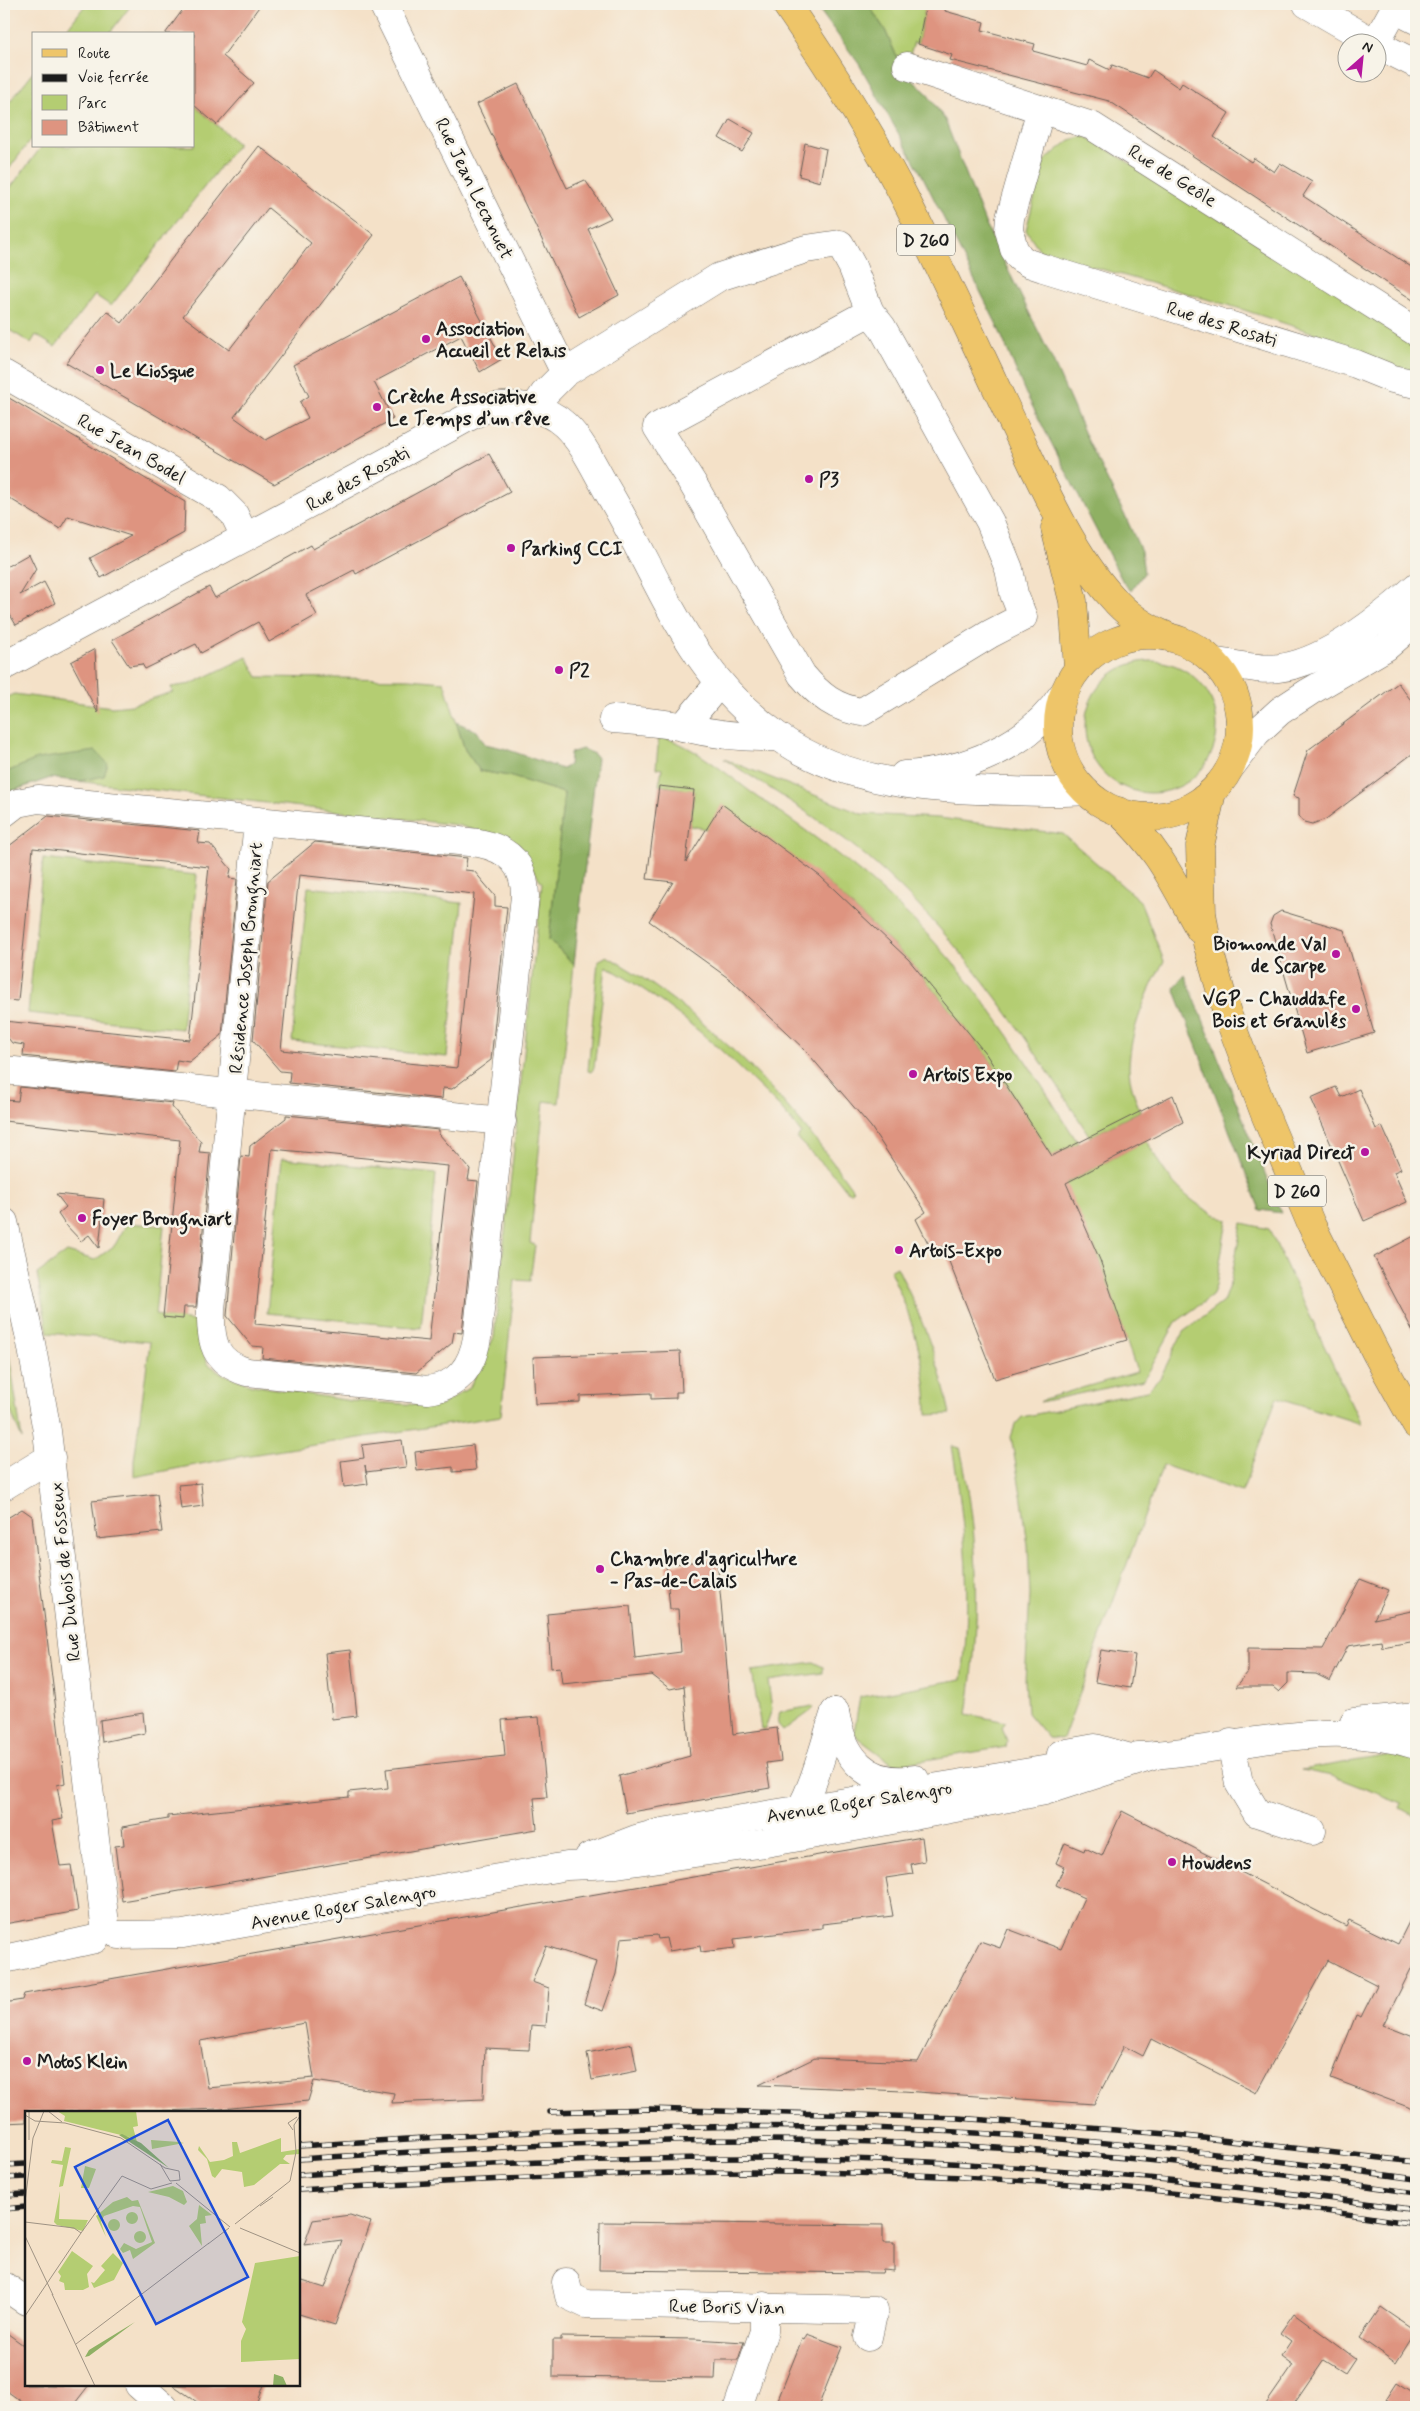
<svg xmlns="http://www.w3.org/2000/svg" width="1420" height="2411" font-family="Mynerve,sans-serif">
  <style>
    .green { fill: #b4cd72; stroke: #687447 }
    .forest { fill: #8fb064; stroke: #566640 }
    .building { fill: #de9480; fill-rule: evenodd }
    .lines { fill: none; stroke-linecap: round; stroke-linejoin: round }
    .minor-casing { stroke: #686158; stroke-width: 29 }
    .major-casing { stroke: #686158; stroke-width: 29 }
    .minor { stroke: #fff; stroke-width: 28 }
    .major { stroke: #eec569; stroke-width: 28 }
    .rail-casing { stroke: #1c1c1c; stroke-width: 5.5 }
    .rail { stroke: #f7f3e8; stroke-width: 4; stroke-dasharray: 11; stroke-linecap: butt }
    .poi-dot { fill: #b5179e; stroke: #f7f3e8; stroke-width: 2 }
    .labels { text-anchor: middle; stroke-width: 5; stroke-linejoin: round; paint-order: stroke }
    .shield { fill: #f7f3e8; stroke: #5e5c59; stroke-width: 1 }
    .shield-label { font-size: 18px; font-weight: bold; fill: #1c1c1c }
    .street-label { font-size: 19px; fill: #1c1c1c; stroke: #f7f3e8 }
    .poi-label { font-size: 19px; font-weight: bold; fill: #1c1c1c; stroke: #f7f3e8; text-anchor: start }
    .inset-road { fill: none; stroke: #9e9283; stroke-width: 1 }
    .view { fill: #1d4ed8; fill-opacity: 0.15; stroke: #1d4ed8; stroke-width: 2.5 }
    .inset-edge { fill: none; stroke: #1c1c1c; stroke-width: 2.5 }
  </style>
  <rect width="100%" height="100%" fill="#f7f3e8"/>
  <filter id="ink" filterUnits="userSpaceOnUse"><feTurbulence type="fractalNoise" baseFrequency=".02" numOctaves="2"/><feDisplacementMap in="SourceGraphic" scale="10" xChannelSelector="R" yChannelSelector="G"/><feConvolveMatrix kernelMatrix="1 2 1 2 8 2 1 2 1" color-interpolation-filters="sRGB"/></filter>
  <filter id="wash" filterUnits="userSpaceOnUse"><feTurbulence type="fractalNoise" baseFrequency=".0096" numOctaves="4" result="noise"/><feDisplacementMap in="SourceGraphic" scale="20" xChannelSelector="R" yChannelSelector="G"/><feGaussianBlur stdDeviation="1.12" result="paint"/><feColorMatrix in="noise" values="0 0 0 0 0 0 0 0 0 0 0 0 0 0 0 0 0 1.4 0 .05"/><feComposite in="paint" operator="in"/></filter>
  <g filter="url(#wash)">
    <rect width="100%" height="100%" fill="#f4e1c8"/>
    <g class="green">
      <path d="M86 4H132L109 34H63Z"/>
      <path d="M868 4H926L918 44 914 42 904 73 885 30Z"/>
      <path d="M34 71V135L4 176V109Z"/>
      <path d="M194 105 238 144 111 306 95 295 55 347 36 335 31 343 4 327V196L42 146H194Z"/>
      <path d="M1085 136 1416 337V375L1364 355 1350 345 1238 308 1041 252 1026 230 1044 161 1070 140Z"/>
      <path d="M247 657 258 677 409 679 444 682 465 750 480 771 509 776 564 793 549 940 574 964 559 1103 544 1101 530 1243 535 1245 530 1281 515 1280 501 1416 231 1458 134 1477V1461L150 1342 48 1333 37 1274 67 1252 95 1260 115 1245 127 1223 164 1226 155 1315 199 1322 203 1350 208 1364 223 1374 252 1385 351 1401 440 1406 470 1387 494 1337 542 883C519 845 498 837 457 825L50 778 12 791 4 797V699L14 694 112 707 132 705 173 692 171 687 191 684Z"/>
      <circle cx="1151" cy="727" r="66"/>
      <path d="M659 736C692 744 728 775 755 795 821 840 885 887 938 946 993 1006 1035 1075 1078 1143L1052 1156 986 1054 909 960 820 876 707 829 690 826 694 791 659 785 662 769 656 768Z"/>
      <path d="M724 759 862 814 939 818 1063 834 1140 901 1164 961C1147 992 1130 1030 1129 1067 1129 1082 1135 1097 1140 1111L1090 1137C1030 1042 968 949 884 872 837 828 778 794 724 759Z"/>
      <path d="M43 859 197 875 182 1029 28 1013Z"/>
      <path d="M308 887 462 903 447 1057 292 1041Z"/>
      <path d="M607 956C625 967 644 978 661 991 738 1046 799 1114 853 1190L851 1193 848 1192 838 1179 797 1139 801 1133C787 1114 771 1098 754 1082 710 1037 661 998 606 966L594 1068 591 1072 588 1071 598 961Z"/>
      <path d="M1147 1140C1166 1180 1187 1203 1227 1220L1216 1286 1212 1296 1176 1322 1144 1380 1040 1402 1044 1399 1137 1372 1100 1260 1065 1184Z"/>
      <path d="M282 1158 436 1174 421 1328 267 1313Z"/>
      <path d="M1242 1223 1269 1229 1361 1424 1277 1397 1242 1492 1163 1465 1063 1739 1048 1738 1027 1713 1025 1680 1030 1595 1028 1546 1022 1500 1011 1437 1015 1425 1022 1417 1147 1391 1160 1378 1183 1332 1223 1302 1231 1280Z"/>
      <path d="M897 1267C920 1313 940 1364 950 1414L927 1415C927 1365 912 1316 890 1271Z"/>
      <path d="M4 1322 22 1439 4 1395Z"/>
      <path d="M952 1446 960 1448C980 1534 981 1627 967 1714L1006 1722 1002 1727 1007 1741 1006 1747 894 1765 858 1738 854 1732 860 1697 962 1679C972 1602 965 1523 952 1446Z"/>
      <path d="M813 1662 823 1667V1673L768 1681 772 1709 765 1729H761L752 1671Z"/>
      <path d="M812 1706 814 1708 811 1711 783 1731C777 1725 776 1721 780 1712Z"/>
      <path d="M1402 1753 1416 1756V1817L1400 1808 1402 1803 1332 1776 1301 1770Z"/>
    </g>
    <g class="forest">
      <path d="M815 4H868L885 30 904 73 926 92 945 120 986 225 1053 361 1088 441 1127 520 1141 551 1144 573 1131 591 1123 582 1025 392 997 325 922 175 859 64Z"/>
      <path d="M456 722 477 731 485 744 503 748 562 769 569 765 570 753 582 749 594 754 597 758 574 964 549 940 564 793 509 776 480 771 465 750Z"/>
      <path d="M96 751 108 764 104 776 80 781 50 778 12 791 4 797V773L37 759Z"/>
      <path d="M1185 975 1281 1213 1260 1210 1174 988Z"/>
    </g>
    <g id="blocks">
      <g class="building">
        <path d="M187 4H261L223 56 254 83 217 125 194 105V34H165Z"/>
        <path d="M926 4H946L945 11 984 22 982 30 1035 44 1033 51 1087 66 1089 60 1110 70 1112 65 1148 78 1153 70 1179 88 1182 83 1229 113 1214 137 1251 162 1254 158 1274 172 1280 163 1312 182 1303 196 1416 270V302L1109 101 950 60 952 55 918 44Z"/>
        <path d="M518 84 567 188 585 180 611 218 588 229 619 295 579 317 477 104Z"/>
        <path d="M730 119 754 133 742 152 719 138Z"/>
        <path d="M805 143 826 149 820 182 799 176Z"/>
        <path d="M259 146 374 235 234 417 266 440 308 418 300 402 309 396 293 365 459 277 502 359 480 372 461 336 374 382 393 419 274 484 66 363 107 311 122 323ZM268 208 311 243 229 350 183 316Z"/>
        <path d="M4 395 185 502 184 533 101 578 90 558 131 536 68 516 60 529 4 495Z"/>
        <path d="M489 454 510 492 356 574 354 570 306 595 317 615 269 642 258 622 201 653 196 644 145 669 142 664 129 666 112 640 209 587 215 598 311 545 313 549Z"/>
        <path d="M29 554 36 569 20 595 44 582 55 603 16 625 9 613 4 623V568Z"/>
        <path d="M95 649 98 713 71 662Z"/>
        <path d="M1398 683 1416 707V751L1326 819 1312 824 1304 822 1299 816V798L1293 796 1308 750Z"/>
        <path d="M659 786 694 790 686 862 722 804 820 876 909 960 986 1054 1052 1156 1173 1095 1183 1122 1066 1183 1100 1260 1127 1340 995 1379 943 1246 932 1251 916 1219 926 1212 871 1127 805 1050 731 980 649 921 673 882 647 879Z"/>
        <path d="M48 816 200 831 198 843 210 844 231 869 229 878 237 879 222 1035 189 1062 177 1060 175 1072 23 1056 24 1045 12 1043 4 1033V1021L190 1040 209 867 33 848 18 1001 4 1000V850Z"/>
        <path d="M315 842 467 858 465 870 474 871 495 896V906L507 907 491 1060 452 1089 443 1088 442 1099 289 1083 290 1072 280 1071 253 1040 268 881ZM299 875 474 894 457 1068 281 1050Z"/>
        <path d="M1281 911 1344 930 1374 1033 1307 1053 1270 924 1273 916Z"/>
        <path d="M20 1087 173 1103 172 1107 201 1142 199 1152 210 1153 196 1307H184L183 1319 163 1317 180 1140 4 1121V1100L18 1101Z"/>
        <path d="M1336 1087 1341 1097 1359 1089 1376 1129 1382 1126 1401 1169 1394 1172 1407 1202 1364 1221 1311 1098Z"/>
        <path d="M286 1115 439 1130V1134L470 1169 468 1180 478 1181 462 1333 454 1332 452 1343 416 1373 262 1358 263 1347 252 1346 227 1316 241 1156 249 1157 250 1146 286 1118ZM272 1149 448 1166 429 1341 255 1324Z"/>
        <path d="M56 1194 104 1199 99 1248 89 1235 81 1241 64 1223 58 1214 66 1207Z"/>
        <path d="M1416 1235V1337L1374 1257Z"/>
        <path d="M680 1351 682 1392H676V1398L651 1399V1393L580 1396V1402L535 1404 533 1357Z"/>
        <path d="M402 1440 406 1467 366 1472 365 1465 368 1484 344 1487 341 1461 364 1458 362 1445Z"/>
        <path d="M473 1445 476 1470 453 1472V1467L417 1471 415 1452Z"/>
        <path d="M201 1483 203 1506 181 1509 178 1485Z"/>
        <path d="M157 1494 162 1532 97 1539 92 1501Z"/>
        <path d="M22 1509 32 1516 65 1783 57 1785 63 1819 52 1821 60 1866 71 1865 78 1911 4 1924V1902L8 1901 4 1875V1520Z"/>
        <path d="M717 1559 733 1734 777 1728 781 1761 766 1763 770 1788 626 1813 619 1776 690 1756 684 1686 670 1689 652 1675 562 1684 560 1667 551 1668 547 1614 630 1606 635 1658 681 1652 678 1609H670L666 1565Z"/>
        <path d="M1360 1579 1388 1590 1374 1619 1416 1610V1641L1382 1647 1381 1641 1348 1646 1330 1681 1316 1674 1288 1673V1683L1279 1692 1273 1687H1236L1248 1672V1648L1323 1649Z"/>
        <path d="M350 1650 357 1716 332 1719 325 1653Z"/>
        <path d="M1101 1650 1135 1655 1130 1688 1095 1682Z"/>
        <path d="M143 1713 145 1733 102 1742 100 1720Z"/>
        <path d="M539 1717 547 1797 534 1798 537 1829 122 1901 115 1846 124 1845 122 1827 168 1819V1816L349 1797V1792L388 1788 386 1769 505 1756 502 1720Z"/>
        <path d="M1122 1811 1346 1926 1349 1920 1398 1944 1416 1908V1959L1383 2025 1416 2038V2110L1331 2078 1356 2015 1361 2017 1377 1985 1328 1960 1256 2093 1151 2039 1143 2056 1124 2046 1094 2104 903 2091 759 2085 815 2058 918 2062 980 1941 1000 1948 1008 1929 1061 1949 1084 1898 1056 1885 1064 1867 1056 1863 1065 1843 1084 1851 1085 1848 1102 1856Z"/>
        <path d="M922 1837 925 1861 911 1864 913 1874 886 1878 893 1916 822 1924V1928L734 1939 735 1948 701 1952 700 1946 669 1951 666 1938 658 1939 657 1935 621 1938 616 1974 603 2011 584 2004 596 1962 546 1946 532 1982 549 1988 546 2026 531 2025 529 2050 485 2048 483 2099 392 2103 394 2093 314 2081 308 2101 220 2109 133 2112H26V2122L4 2123V2003L22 2000 24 1994ZM305 2023 314 2078 208 2088 200 2041Z"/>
        <path d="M632 2044 637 2071 592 2080 587 2053Z"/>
        <path d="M350 2215 371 2222 335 2325 299 2314V2280L325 2288 342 2240 304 2245 313 2220Z"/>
        <path d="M600 2222 883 2225V2243H894V2271L883 2270 882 2273 599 2270Z"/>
        <path d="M1381 2307 1416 2331 1396 2363 1360 2338Z"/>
        <path d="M1294 2313 1355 2358 1345 2373 1324 2360 1292 2407H1264L1293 2365 1281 2356 1291 2341 1280 2333Z"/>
        <path d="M4 2331 26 2347V2385H89L72 2407H29L4 2389Z"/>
        <path d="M807 2334 842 2347 818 2407H775L802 2339 804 2340Z"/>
        <path d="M561 2337 695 2339 744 2342 738 2360H716L715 2379 553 2377V2340H561Z"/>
        <path d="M1397 2382 1416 2394 1408 2407H1397L1386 2399Z"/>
        <path d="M173 2385H263L255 2407H204Z"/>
      </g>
    </g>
  </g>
  <g filter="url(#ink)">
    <use href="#blocks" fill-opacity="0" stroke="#686158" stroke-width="1"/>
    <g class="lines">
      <g class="minor-casing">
        <g id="minor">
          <path d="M383 4 565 373"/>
          <path d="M1307 4 1373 42"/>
          <path d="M1394 9 1416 20"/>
          <path d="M1376 42 1397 4"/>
          <path d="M1378 45 1416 64"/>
          <path d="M907 66 1092 126 1416 332"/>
          <path d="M1041 109 1010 218 1009 230 1014 249 1020 258 1028 263 1043 268 1356 364 1393 379 1416 384"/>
          <path d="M4 374 218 498 234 514 245 537"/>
          <path d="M534 409 544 394 565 373 719 277 806 249 840 244 852 266 870 312 882 327 990 522 1009 569 1014 594 1023 617 990 634 862 712C835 708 820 696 802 675L693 484 657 427 870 312"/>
          <path d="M1215 662C1236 664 1258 671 1279 668 1327 662 1381 618 1416 587"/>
          <path d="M4 666C156 582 311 505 463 420 471 416 480 410 489 408 514 402 546 407 565 425 583 442 595 469 607 490 662 582 686 671 779 737 845 784 933 790 1012 791 1036 792 1061 793 1085 791"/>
          <path d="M613 719C636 721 661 722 683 727 716 735 745 738 779 737"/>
          <path d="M683 727 719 683"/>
          <path d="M1232 765 1256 733 1280 711 1309 692 1386 647 1416 621"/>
          <path d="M904 775C965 772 1029 746 1063 694"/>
          <path d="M4 813 17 803 38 799 479 843C509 849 525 865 525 896L477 1338C472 1367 458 1386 428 1390L247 1372C214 1362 210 1342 211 1310L258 821"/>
          <path d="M4 1070 502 1121"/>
          <path d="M4 1222 31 1343 47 1431 105 1924"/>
          <path d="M4 1486 51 1457"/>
          <path d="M835 1712C843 1757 866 1787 915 1779"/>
          <path d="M1354 1722 1416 1716"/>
          <path d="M1231 1743 1239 1783 1257 1813 1312 1831"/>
          <path d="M1061 1754 1095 1748 1127 1757"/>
          <path d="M1138 1756C1232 1752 1322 1716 1416 1745"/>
          <path d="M792 1821C812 1799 825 1741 835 1712"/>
          <path d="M589 1857 636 1839 662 1832 1086 1763"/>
          <path d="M119 1935 183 1934 567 1866 617 1864 766 1843 866 1825 1045 1791 1156 1755"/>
          <path d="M4 1959 95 1939"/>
          <path d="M566 2282 569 2296 586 2304 874 2310 868 2337"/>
          <path d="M4 2286 26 2301"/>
          <path d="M139 2385 164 2407"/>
          <path d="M738 2407 764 2331V2306"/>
        </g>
      </g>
      <g class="major-casing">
        <g id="major">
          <path d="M786 4C832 71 877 141 913 214 951 289 985 365 1021 440 1044 489 1075 557 1112 597 1127 615 1145 627 1167 636"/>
          <path d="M1055 528 1073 601 1078 668"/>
          <circle cx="1149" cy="726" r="91"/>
          <path d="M1212 792 1200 846 1202 913 1207 943 1227 1013 1264 1112 1311 1224 1376 1353 1416 1425"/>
          <path d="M1118 811C1160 850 1173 882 1200 930"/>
        </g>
      </g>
      <use href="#minor" class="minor"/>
      <use href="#major" class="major"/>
      <g class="rail-casing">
        <g id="rail">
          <path d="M550 2112 649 2109 958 2118 1168 2134 1416 2162"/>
          <path d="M299 2146C475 2134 651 2124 828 2127 1025 2131 1221 2152 1416 2179"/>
          <path d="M299 2159C481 2147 662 2137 845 2141 1036 2146 1227 2165 1416 2193"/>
          <path d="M4 2165 26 2164"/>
          <path d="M299 2175C491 2162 685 2154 878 2160 1058 2166 1238 2185 1416 2210"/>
          <path d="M4 2178 26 2177"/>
          <path d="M299 2190C456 2181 614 2172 771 2172 986 2172 1204 2192 1416 2224"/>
          <path d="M4 2195 26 2194"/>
          <path d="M4 2209 26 2207"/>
        </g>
      </g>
      <use href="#rail" class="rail"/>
    </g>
  </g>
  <g class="poi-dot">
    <circle cx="426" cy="339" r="5"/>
    <circle cx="100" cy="370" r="5"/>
    <circle cx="377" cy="407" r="5"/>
    <circle cx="809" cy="479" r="5"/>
    <circle cx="511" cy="548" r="5"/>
    <circle cx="559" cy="670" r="5"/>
    <circle cx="1336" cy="954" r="5"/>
    <circle cx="1356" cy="1009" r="5"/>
    <circle cx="913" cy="1074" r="5"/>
    <circle cx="1365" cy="1152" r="5"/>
    <circle cx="82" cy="1218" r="5"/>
    <circle cx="899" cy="1250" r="5"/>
    <circle cx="600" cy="1569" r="5"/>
    <circle cx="1172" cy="1862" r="5"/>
    <circle cx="27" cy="2061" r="5"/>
  </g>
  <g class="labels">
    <g class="shield">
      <rect x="897" y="224.5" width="58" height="31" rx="4"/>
      <rect x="1268" y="1175.5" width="58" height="31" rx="4"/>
    </g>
    <g class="shield-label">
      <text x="926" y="246">D 260</text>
      <text x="1297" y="1197">D 260</text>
    </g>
    <g class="street-label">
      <text transform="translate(1173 175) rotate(32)" y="7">Rue de Geôle</text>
      <text transform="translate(475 188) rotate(64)" y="7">Rue Jean Lecanuet</text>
      <text transform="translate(1222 323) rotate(17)" y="7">Rue des Rosati</text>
      <text transform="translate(132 448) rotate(30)" y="7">Rue Jean Bodel</text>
      <text transform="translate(357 478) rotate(-29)" y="7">Rue des Rosati</text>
      <text transform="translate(245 958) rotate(-85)" y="7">Résidence Joseph Brongniart</text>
      <text transform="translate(64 1572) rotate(-96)" y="7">Rue Dubois de Fosseux</text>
      <text transform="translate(859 1801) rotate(-9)" y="7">Avenue Roger Salengro</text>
      <text transform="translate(343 1906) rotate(-10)" y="7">Avenue Roger Salengro</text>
      <text transform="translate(727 2306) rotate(1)" y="7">Rue Boris Vian</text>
    </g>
    <g class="poi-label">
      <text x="436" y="335">Association<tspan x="436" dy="22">Accueil et Relais</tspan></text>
      <text x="110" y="377">Le Kiosque</text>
      <text x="387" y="403">Crèche Associative<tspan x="387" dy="22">Le Temps d’un rêve</tspan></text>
      <text x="819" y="486">P3</text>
      <text x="521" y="555">Parking CCI</text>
      <text x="569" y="677">P2</text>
      <text x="1326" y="950" text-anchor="end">Biomonde Val<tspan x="1326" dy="22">de Scarpe</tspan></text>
      <text x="1346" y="1005" text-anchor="end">VGP - Chauddafe<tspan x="1346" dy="22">Bois et Granulés</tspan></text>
      <text x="923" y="1081">Artois Expo</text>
      <text x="1355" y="1159" text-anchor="end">Kyriad Direct</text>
      <text x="92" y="1225">Foyer Brongniart</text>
      <text x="909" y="1257">Artois-Expo</text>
      <text x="610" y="1565">Chambre d'agriculture<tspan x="610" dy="22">- Pas-de-Calais</tspan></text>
      <text x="1182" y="1869">Howdens</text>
      <text x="37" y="2068">Motos Klein</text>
    </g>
  </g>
  <g transform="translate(25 2111)">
    <rect width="275" height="275" fill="#f4e1c8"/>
    <path d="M32 0H111L113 15 108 16 112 31 104 26 39 10 40 5ZM256 27V41L275 38V43L261 44 258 48 265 53H255L229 74 219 76 217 61 197 58 190 67 187 65 182 48 173 39 174 35 185 51 199 49 208 45 207 31H212L215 42ZM126 29 154 31 159 32 127 38ZM40 36 46 37 38 75 34 76 38 54 26 52 27 49 37 50ZM60 55 71 58 64 77H56ZM148 75 158 80 162 91 159 94 144 86 123 81ZM35 80 34 108 63 109 58 120 32 114 29 111ZM102 86 107 90 113 89 130 132 108 148 105 139 98 142 95 138 99 132 111 138 127 131 115 96 108 95 79 105 76 111 81 126 71 105 88 91ZM174 94 187 104 180 105 181 112 175 113 177 135 164 115 172 108ZM101 107a6 6 0 1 1 12 0a6 6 0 1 1-12 0ZM83 114a6 6 0 1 1 12 0a6 6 0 1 1-12 0ZM109 126a6 6 0 1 1 12 0a6 6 0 1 1-12 0ZM47 140 68 155 62 163 64 176 58 179H40L39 172 34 170 36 165 33 161ZM88 142 98 152 89 169 69 177 66 171 69 172 80 159 76 155ZM275 145V248L216 251V230L221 218 217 211 230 152Z" fill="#b4cd72"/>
    <path d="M97 23 116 32 144 57 94 24ZM110 211 64 245 60 246 64 239ZM249 263 258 266 262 275H248Z" fill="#8fb064"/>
    <path class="inset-road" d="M23 0 37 11M0 4 10 10 40 12 96 27 140 57 154 60 155 69 145 70 135 53M268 19 263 12 272 6M4 29V0M151 72 205 116M0 91 8 27 19 0M235 95 248 86M0 111 49 117 56 122 0 205M210 113 265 70 271 41 269 14 275 5M215 117 275 142M56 122 97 65 126 78 147 72M0 125 28 184M183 133 204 117M27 183 70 275M51 233 184 132"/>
    <path class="view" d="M143 9 223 166 131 213 50 56Z"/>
    <rect width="275" height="275" class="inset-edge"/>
  </g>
  <rect width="1420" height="2411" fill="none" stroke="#f7f3e8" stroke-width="20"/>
  <rect x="32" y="32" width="162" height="115" fill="#f7f3e8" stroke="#9f9d96"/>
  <rect x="42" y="49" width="25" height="8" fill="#eec569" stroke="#9f9d96"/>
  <text x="78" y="58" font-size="15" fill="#1c1c1c">Route</text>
  <rect x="42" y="74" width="25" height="8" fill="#1c1c1c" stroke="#9f9d96"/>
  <text x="78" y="82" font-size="15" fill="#1c1c1c">Voie ferrée</text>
  <rect x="42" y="95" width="25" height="15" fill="#b4cd72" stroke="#9f9d96"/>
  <text x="78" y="108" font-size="15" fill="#1c1c1c">Parc</text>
  <rect x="42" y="120" width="25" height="15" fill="#de9480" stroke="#9f9d96"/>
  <text x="78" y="132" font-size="15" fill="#1c1c1c">Bâtiment</text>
  <g transform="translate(1362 58) rotate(27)"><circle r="24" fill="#f7f3e8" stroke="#9f9d96"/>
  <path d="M0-4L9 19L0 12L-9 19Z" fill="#b5179e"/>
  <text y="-8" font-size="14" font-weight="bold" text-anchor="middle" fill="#1c1c1c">N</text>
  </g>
</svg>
